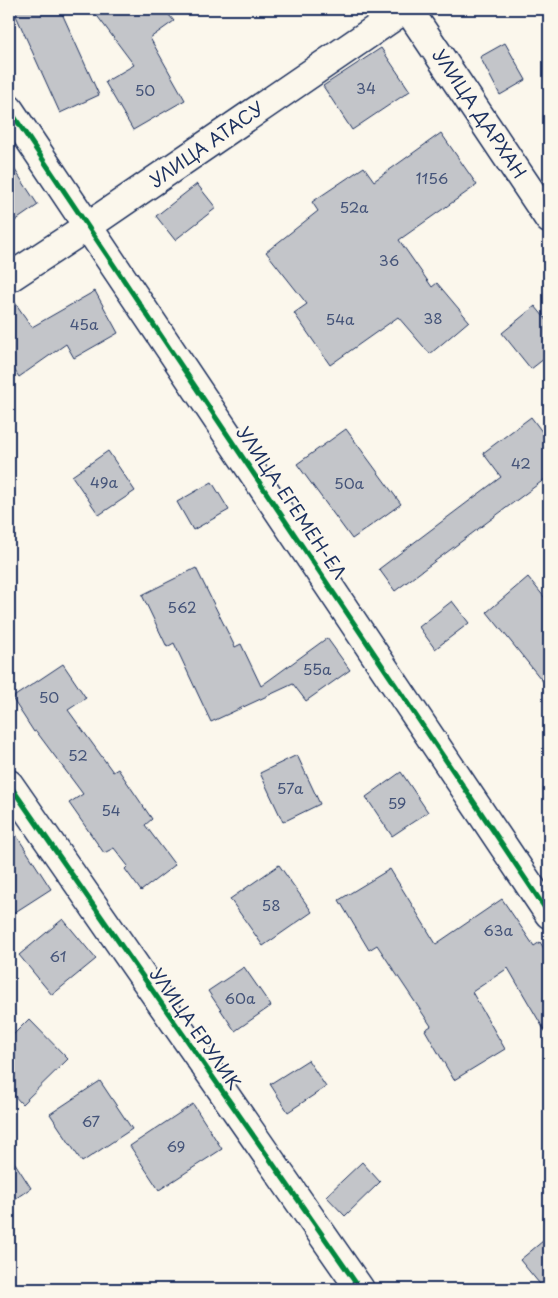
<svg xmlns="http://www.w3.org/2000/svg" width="558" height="1298" font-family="'Playpen Sans',sans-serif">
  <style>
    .building { fill: #c3c5c9; stroke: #1b2f5e }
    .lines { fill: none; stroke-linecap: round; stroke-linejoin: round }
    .minor-casing { stroke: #1b2f5e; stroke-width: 31 }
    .minor { stroke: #fbf7ec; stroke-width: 28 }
    .cycleway-casing { stroke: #fbf7ec; stroke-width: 8 }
    .cycleway { stroke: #00873e; stroke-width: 5 }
    .labels { text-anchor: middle; stroke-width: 4.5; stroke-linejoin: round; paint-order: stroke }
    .number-label { font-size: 15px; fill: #455479 }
    .street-label { font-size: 18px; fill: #1b2f5e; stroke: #fbf7ec }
  </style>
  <rect width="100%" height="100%" fill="#fbf7ec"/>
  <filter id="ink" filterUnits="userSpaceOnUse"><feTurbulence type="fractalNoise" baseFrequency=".02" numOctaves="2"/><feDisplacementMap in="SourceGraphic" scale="10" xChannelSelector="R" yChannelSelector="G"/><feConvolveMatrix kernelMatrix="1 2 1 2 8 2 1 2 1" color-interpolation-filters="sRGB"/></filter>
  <g filter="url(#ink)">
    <g class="building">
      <path d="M13 9H60L99 95 60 113Z"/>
      <path d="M92 9H164L174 21 150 38 185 100 133 130 105 82 134 65Z"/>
      <path d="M505 43 526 80 500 95 480 57Z"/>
      <path d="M381 48 410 91 352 130 323 86Z"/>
      <path d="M441 133 477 185 399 240 432 287 437 283 469 321 430 354 398 317 330 365 294 313 307 304 266 252 318 211 312 202 364 167 374 181Z"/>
      <path d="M9 161 38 205 9 225Z"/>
      <path d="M197 184 216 208 175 240 156 216Z"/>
      <path d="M95 291 118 333 74 358 66 344 19 377 9 362V294L32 327Z"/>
      <path d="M535 306 549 323V355L531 369 502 333Z"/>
      <path d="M531 417 549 441V476L395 591 379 569 501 477 483 453Z"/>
      <path d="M346 429 401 504 352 539 297 464Z"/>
      <path d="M108 451 135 491 99 515 72 476Z"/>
      <path d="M212 482 229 510 193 530 177 502Z"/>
      <path d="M196 568 235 647 241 644 261 686 327 638 350 670 306 701 293 684 211 722 174 643 167 647 142 595Z"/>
      <path d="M528 577 549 603V689L487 612Z"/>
      <path d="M452 601 469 623 435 649 419 627Z"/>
      <path d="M63 664 86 698 68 710 113 772 118 769 152 819 145 825 175 865 141 891 125 869 128 866 114 848 104 853 69 803 83 794 36 731 34 732 12 698Z"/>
      <path d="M297 755 320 804 283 822 260 773Z"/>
      <path d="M401 772 428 812 392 836 366 797Z"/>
      <path d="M9 824 51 889 9 916Z"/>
      <path d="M279 865 312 912 263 946 230 899Z"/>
      <path d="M390 869 436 944 502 899 534 946 540 942 549 957V1038L508 968 472 992 505 1049 454 1080 425 1030 431 1026 377 945 369 950 339 900Z"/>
      <path d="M63 919 96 959 52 995 19 955Z"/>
      <path d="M244 967 271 1006 235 1031 208 991Z"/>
      <path d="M29 1019 68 1059 22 1104 9 1090V1039Z"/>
      <path d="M308 1060 326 1087 288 1112 270 1084Z"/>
      <path d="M100 1081 132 1129 82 1162 50 1114Z"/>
      <path d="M193 1104 222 1149 159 1190 130 1146Z"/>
      <path d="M9 1154 31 1188 9 1203Z"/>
      <path d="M362 1162 380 1182 345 1216 326 1196Z"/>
      <path d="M549 1236V1289H544L520 1260Z"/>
    </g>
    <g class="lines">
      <g class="minor-casing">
        <g id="minor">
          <path d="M408 9 549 219"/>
          <path d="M9 109 549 914"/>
          <path d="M9 278 88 226 405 9"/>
          <path d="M9 784 360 1289"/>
        </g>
      </g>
      <use href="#minor" class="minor"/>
      <g class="cycleway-casing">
        <g id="cycleway">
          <path d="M9 109 549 914"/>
          <path d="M9 784 360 1289"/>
        </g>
      </g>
      <use href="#cycleway" class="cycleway"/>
    </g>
  </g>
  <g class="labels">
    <g class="number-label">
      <text x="366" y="94">34</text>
      <text x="145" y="96">50</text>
      <text x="432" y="184">1156</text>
      <text x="354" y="213">52а</text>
      <text x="389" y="266">36</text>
      <text x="433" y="324">38</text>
      <text x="340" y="325">54а</text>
      <text x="84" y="330">45а</text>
      <text x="521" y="469">42</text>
      <text x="104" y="488">49а</text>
      <text x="349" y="489">50а</text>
      <text x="182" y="613">562</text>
      <text x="317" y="675">55а</text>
      <text x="49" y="703">50</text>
      <text x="78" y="761">52</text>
      <text x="290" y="794">57а</text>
      <text x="397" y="809">59</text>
      <text x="111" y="816">54</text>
      <text x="271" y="911">58</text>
      <text x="498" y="936">63а</text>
      <text x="58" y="962">61</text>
      <text x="240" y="1004">60а</text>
      <text x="91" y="1127">67</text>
      <text x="176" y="1152">69</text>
    </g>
    <g class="street-label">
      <text transform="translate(479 114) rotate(56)" y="6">УЛИЦА ДАРХАН</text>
      <text transform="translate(207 145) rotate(-35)" y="6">УЛИЦА АТАСУ</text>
      <text transform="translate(291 503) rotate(56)" y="6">УЛИЦА ЕГЕМЕН-ЕЛ</text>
      <text transform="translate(195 1029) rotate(55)" y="6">УЛИЦА ЕРУЛИК</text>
    </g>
  </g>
  <rect width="558" height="1298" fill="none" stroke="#fbf7ec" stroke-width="30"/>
  <rect x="15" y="15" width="528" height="1268" fill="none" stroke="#1b2f5e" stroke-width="2" filter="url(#ink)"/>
</svg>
